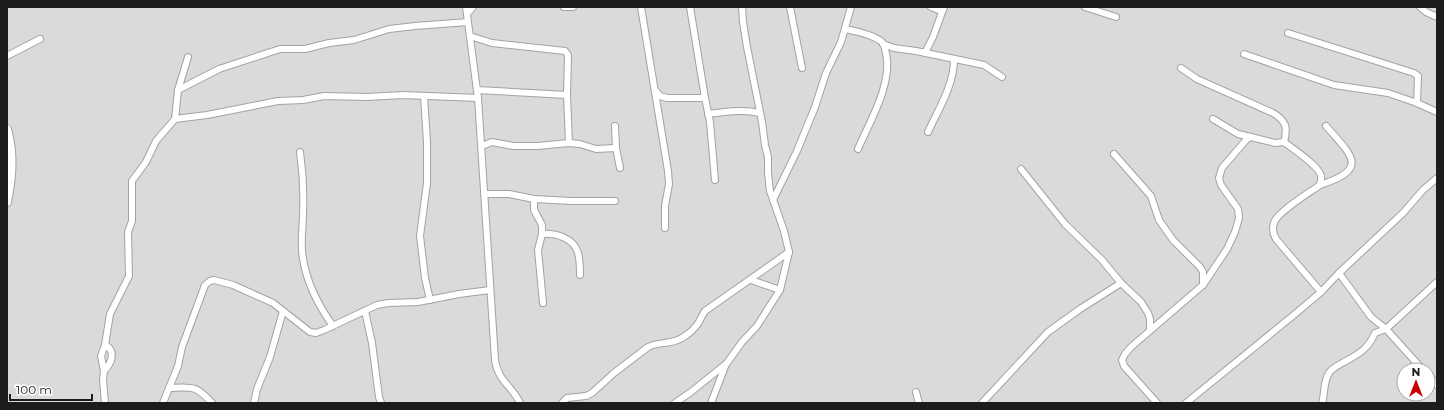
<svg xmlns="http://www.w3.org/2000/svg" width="1444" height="410" font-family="Montserrat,sans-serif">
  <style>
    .residential { fill: #dbd9d9; fill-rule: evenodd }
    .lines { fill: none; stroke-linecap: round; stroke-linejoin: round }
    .minor-casing { stroke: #a3a3a3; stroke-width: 8 }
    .tertiary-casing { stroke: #a3a3a3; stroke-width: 10 }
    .minor { stroke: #fff; stroke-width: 6 }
    .tertiary { stroke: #fff; stroke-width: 8 }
  </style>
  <rect width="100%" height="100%" fill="#efeae1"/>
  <path class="residential" d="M7 7H1437V403H7ZM1404 370H1428V394H1404Z"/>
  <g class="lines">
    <g class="minor-casing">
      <g id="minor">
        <path d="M466 7 478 98 495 360C498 381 512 386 520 403"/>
        <path d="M564 7H573"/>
        <path d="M641 7 668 171 669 184 665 206V228"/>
        <path d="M690 7 705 98"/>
        <path d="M790 7 802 68"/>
        <path d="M931 7 941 11"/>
        <path d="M1085 7 1116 17"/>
        <path d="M1420 7 1426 12 1437 17"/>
        <path d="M467 14 473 7"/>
        <path d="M845 29C855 31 874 35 882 42 885 45 885 50 886 53 893 83 870 121 858 149"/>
        <path d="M1288 33 1414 73 1418 76 1417 103"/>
        <path d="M470 36 492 43 565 51 568 55 567 95 569 143"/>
        <path d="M883 44 894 48 916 51 984 65 1002 77"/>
        <path d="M925 53 933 37 944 7"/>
        <path d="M1244 54 1334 85 1388 93 1417 103 1437 112"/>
        <path d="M7 56 40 39"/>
        <path d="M178 90 219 69 280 49H305L329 43 354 40 389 29 415 26 468 22"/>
        <path d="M477 90 567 95"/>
        <path d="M655 90 660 96 667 98H705L710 122 715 180"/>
        <path d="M424 96 427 142V183L420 236 425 278 430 300"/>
        <path d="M708 114C726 112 742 109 760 113"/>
        <path d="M175 119 207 115 278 101 303 100 324 96 367 97 403 95 478 98"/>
        <path d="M1213 119 1238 134 1251 137"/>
        <path d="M615 126 616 148 620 168"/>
        <path d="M928 132C938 110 954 85 954 60"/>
        <path d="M1284 142C1292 148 1320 167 1321 176 1322 179 1320 183 1320 185 1309 193 1277 212 1274 223 1272 229 1273 234 1276 239L1321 292"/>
        <path d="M482 146 492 142 513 146H537L569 143 580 144 596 149 616 148"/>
        <path d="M300 152C303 173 304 192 303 213 303 228 300 244 303 259 307 284 318 305 333 326"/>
        <path d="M1114 154 1151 196 1159 220 1173 240 1200 267 1203 272V285"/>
        <path d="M1021 169 1065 224 1102 260 1121 283 1141 302 1148 313 1150 319V330"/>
        <path d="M1320 185C1370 169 1352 156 1326 126"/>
        <path d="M484 194H509L534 199 572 201H615"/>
        <path d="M534 199V210L542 225V234L538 250 543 303"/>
        <path d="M773 200 797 151 815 107 826 73 841 42 851 7"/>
        <path d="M542 234C556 233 574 238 578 253 580 260 580 268 580 275"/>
        <path d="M751 280 780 290"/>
        <path d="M365 311 372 343 379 397 381 403"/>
        <path d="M1423 370 1386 329 1371 317 1339 273 1403 213 1423 190 1437 178"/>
        <path d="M104 371C111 364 117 351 105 345"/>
        <path d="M1428 375 1437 385"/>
        <path d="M169 388C192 387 196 385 212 403"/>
        <path d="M916 392 919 403"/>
        <path d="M105 403 103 380 104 371 101 356 105 345 110 314 129 276 128 232 132 221V181L146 162 156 141 175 119 178 90 188 57"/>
        <path d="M163 403 178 366 182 347 205 285 210 281 214 280 233 285 273 303 310 332 316 333 324 330 377 305 388 303 418 302 459 294 490 290"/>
        <path d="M254 403 257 389 270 357 283 311"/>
        <path d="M562 403 567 398 586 396 592 393 614 373 648 347C656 343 662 344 670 342 680 341 691 333 697 325 700 321 702 315 705 311L789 252"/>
        <path d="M675 403 691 392 727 363 742 342 757 326 780 290 789 252 784 231 770 191 768 173V157L765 145 762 122 747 47 743 22 742 7"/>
        <path d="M711 403 726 364"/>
        <path d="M982 403 1048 332 1080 309 1121 283"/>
        <path d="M1157 403 1124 366 1122 360 1125 354 1131 347 1203 285 1227 249 1235 232 1239 218 1238 209 1221 185 1219 178 1222 168 1246 140 1251 137 1275 143 1284 142C1288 127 1286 121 1273 113L1197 79 1181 68"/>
        <path d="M1186 403 1295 314 1321 292 1339 273"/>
        <path d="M1322 403C1325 394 1323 382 1329 373 1332 368 1339 365 1344 362 1359 354 1368 349 1375 333L1386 329 1437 282"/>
      </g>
    </g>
    <g class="tertiary-casing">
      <path id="tertiary" d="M7 129C14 154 12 177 7 202"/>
    </g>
    <use href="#minor" class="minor"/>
    <use href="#tertiary" class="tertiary"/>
  </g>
  <rect width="1444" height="410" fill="none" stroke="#1c1c1c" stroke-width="16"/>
  <g transform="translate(1416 382)"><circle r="19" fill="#ffffff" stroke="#a4a4a4"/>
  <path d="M0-3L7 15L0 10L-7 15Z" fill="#c90004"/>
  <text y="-6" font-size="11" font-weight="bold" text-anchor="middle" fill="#1c1c1c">N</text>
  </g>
  <path d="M10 394v6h82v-6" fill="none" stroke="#1c1c1c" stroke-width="2"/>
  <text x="16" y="394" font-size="12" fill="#1c1c1c" stroke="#ffffff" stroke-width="3" paint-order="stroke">100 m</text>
</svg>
